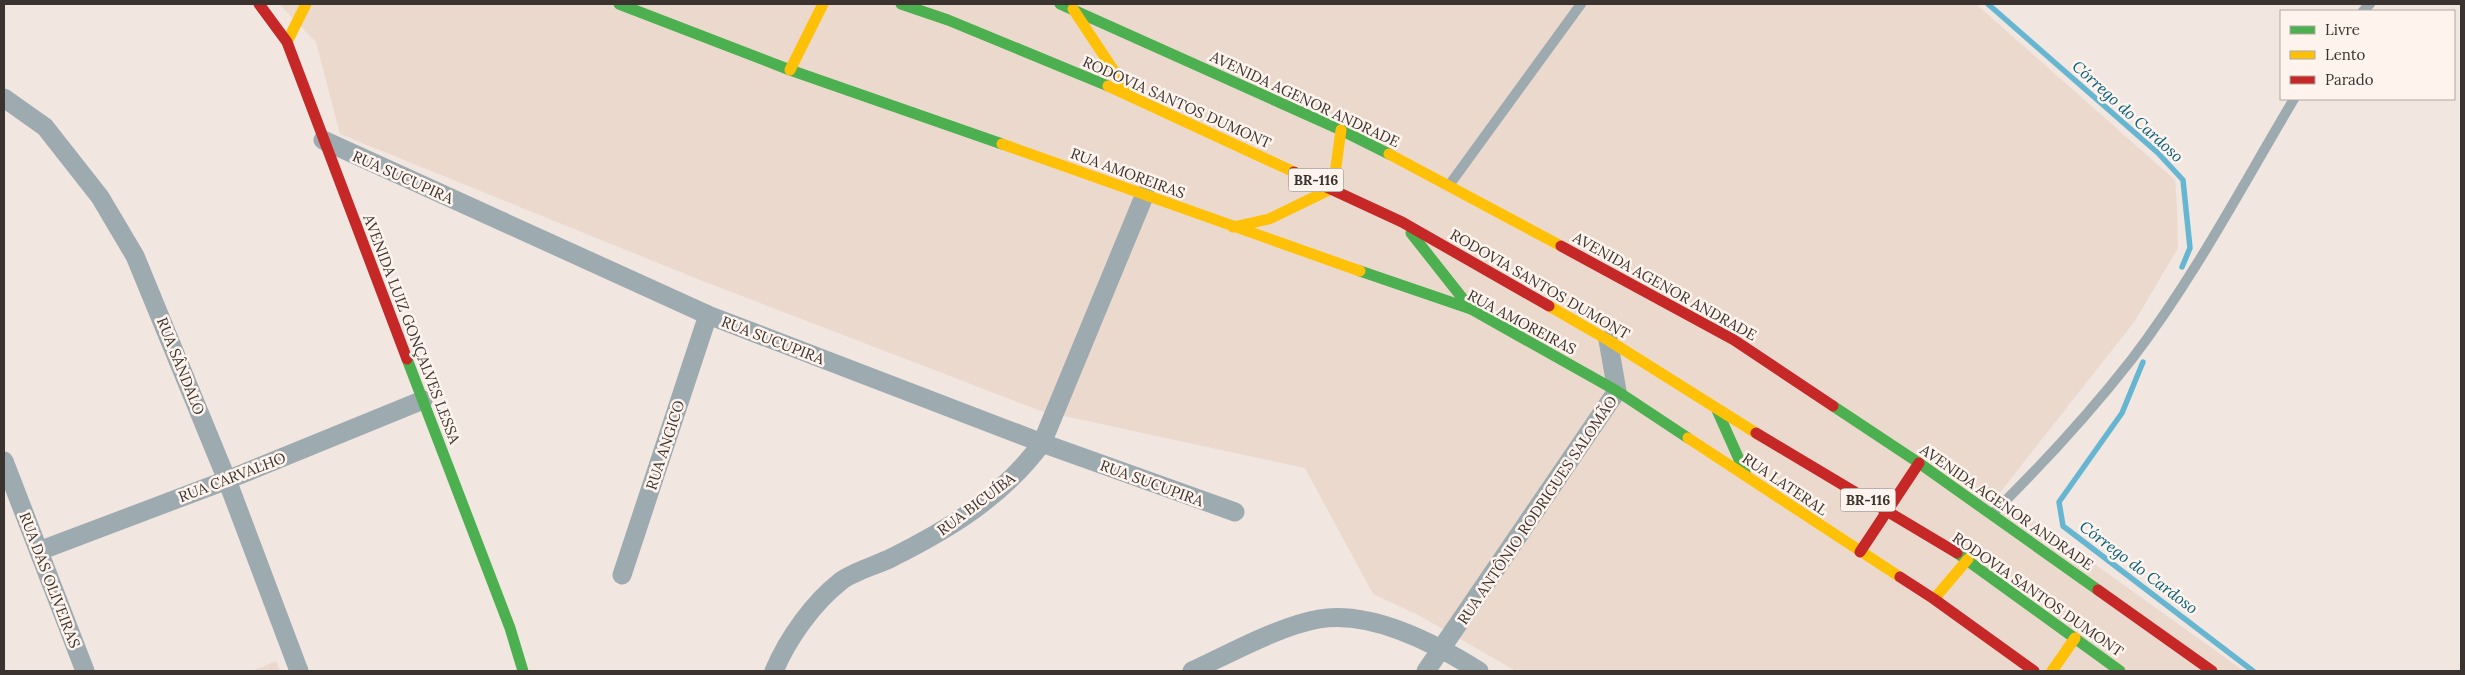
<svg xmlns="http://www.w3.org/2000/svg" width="2465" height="675" font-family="Lora,serif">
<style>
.built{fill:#ecd9ce}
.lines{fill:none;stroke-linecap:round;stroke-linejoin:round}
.stream{stroke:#67b6d1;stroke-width:5.5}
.lane{stroke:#9daab0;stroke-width:10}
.street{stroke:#9daab0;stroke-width:19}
.fast{stroke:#4caf50;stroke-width:11}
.slow{stroke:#ffc107;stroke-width:11}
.jam{stroke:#c62828;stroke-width:11}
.labels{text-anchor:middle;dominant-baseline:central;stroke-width:5;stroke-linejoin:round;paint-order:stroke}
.shield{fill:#fff4ed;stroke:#756d68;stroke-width:1}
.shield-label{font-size:14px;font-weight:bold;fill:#3a332f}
.street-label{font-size:15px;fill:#3a332f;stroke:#fff4ed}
.water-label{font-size:16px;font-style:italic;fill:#00607c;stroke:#fff4ed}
</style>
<rect width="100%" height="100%" fill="#f1e6e0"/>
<g class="built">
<polygon points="279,4 1976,4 2175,180 2177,207 2178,248 2135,321 1998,495 2244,671 1516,671 1420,616 1373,594 1305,468 1041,411 700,280 340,134 316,42"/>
<polygon points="276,661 280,671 252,671"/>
</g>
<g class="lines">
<g class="stream">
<polyline points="1988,4 2158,153 2183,180 2190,248 2182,267"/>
<polyline points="2143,362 2122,413 2059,502 2063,526 2253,671"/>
</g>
<g class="lane">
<polyline points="2363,11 2370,4"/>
<polyline points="1450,184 1581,4"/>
<path d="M1992,514C2041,466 2089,414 2132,359C2194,278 2242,186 2294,99"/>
</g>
<g class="street">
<polyline points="4,98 45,127 100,197 135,256 227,480 299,671"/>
<polyline points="323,140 708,315 1042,443 1235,512"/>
<polyline points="4,461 85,671"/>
<polyline points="39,551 227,480 423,400"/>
<polyline points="622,575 708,315"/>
<path d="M774,671C788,638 813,603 841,581C854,571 878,565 893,557C951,528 1003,496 1042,443L1145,194"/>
<path d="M1192,671C1229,654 1279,626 1319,619C1371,610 1436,644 1479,671"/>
<polyline points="1426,671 1617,391 1608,340"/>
</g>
<g class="fast">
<polyline points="619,4 790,70 1002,144"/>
<polyline points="901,4 948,20 1108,86"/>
<polyline points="1060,4 1341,130 1389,154"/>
<polyline points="1411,233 1471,309"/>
<polyline points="1360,271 1471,309 1617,391 1688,438"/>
<polyline points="407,359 510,628 523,671"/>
<polyline points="1833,406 1919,463 2098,590"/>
<polyline points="1717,410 1746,475"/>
<polyline points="1957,553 2120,671"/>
</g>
<g class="slow">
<polyline points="1073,9 1130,95"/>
<polyline points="287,42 306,4"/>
<polyline points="790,70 823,4"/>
<polyline points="1108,86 1294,172"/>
<polyline points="1002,144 1360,271"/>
<polyline points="1389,154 1561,246"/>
<polyline points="1233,227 1269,219 1333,188 1341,130"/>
<polyline points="1549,306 1608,340 1756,433"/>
<polyline points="1688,438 1900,577"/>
<polyline points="1934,599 1968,559"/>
<polyline points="2052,671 2075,638"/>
</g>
<g class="jam">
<polyline points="259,4 287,42 407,359"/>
<polyline points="1294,172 1402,222 1549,306"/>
<polyline points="1561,246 1734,340 1833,406"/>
<polyline points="1756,433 1957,553"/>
<polyline points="1860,552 1919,463"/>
<polyline points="1900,577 1934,599 2034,671"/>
<polyline points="2098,590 2212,671"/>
</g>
</g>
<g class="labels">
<g class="shield">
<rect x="1288.5" y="168.5" width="55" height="23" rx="4"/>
<rect x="1840.5" y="488.5" width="55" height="23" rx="4"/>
</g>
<g class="shield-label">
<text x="1316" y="180">BR-116</text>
<text x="1868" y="500">BR-116</text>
</g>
<g class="street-label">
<text transform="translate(1305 99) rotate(25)">AVENIDA AGENOR ANDRADE</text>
<text transform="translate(1177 102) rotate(24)">RODOVIA SANTOS DUMONT</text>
<text transform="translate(1128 173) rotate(20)">RUA AMOREIRAS</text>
<text transform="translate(403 177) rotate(24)">RUA SUCUPIRA</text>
<text transform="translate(1540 284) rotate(30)">RODOVIA SANTOS DUMONT</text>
<text transform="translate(1665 286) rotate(29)">AVENIDA AGENOR ANDRADE</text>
<text transform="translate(1522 322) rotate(28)">RUA AMOREIRAS</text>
<text transform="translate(412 329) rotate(69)">AVENIDA LUIZ GONÇALVES LESSA</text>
<text transform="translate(773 340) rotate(21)">RUA SUCUPIRA</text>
<text transform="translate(181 366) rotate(68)">RUA SÂNDALO</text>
<text transform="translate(665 445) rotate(-72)">RUA ANGICO</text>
<text transform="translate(232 477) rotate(-21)">RUA CARVALHO</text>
<text transform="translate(1152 483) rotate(20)">RUA SUCUPIRA</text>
<text transform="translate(1785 484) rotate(34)">RUA LATERAL</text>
<text transform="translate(976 504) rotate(-37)">RUA BICUÍBA</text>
<text transform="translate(2007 507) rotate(35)">AVENIDA AGENOR ANDRADE</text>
<text transform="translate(1537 510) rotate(-56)">RUA ANTÔNIO RODRIGUES SALOMÃO</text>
<text transform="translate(50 580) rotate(69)">RUA DAS OLIVEIRAS</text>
<text transform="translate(2038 594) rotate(35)">RODOVIA SANTOS DUMONT</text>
</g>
<g class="water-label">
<text transform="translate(2128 111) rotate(42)">Córrego do Cardoso</text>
<text transform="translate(2139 567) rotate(37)">Córrego do Cardoso</text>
</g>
</g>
<rect width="2465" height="675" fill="none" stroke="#3a332f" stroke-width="10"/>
<rect x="2280" y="10" width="175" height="90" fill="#fff4ed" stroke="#b0a7a1"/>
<rect x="2290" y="26" width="25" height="8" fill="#4caf50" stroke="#b0a7a1"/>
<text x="2325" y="35" font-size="15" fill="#3a332f">Livre</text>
<rect x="2290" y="51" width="25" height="8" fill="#ffc107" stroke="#b0a7a1"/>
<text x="2325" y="60" font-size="15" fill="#3a332f">Lento</text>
<rect x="2290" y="76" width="25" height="8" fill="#c62828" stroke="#b0a7a1"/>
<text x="2325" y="85" font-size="15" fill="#3a332f">Parado</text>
</svg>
